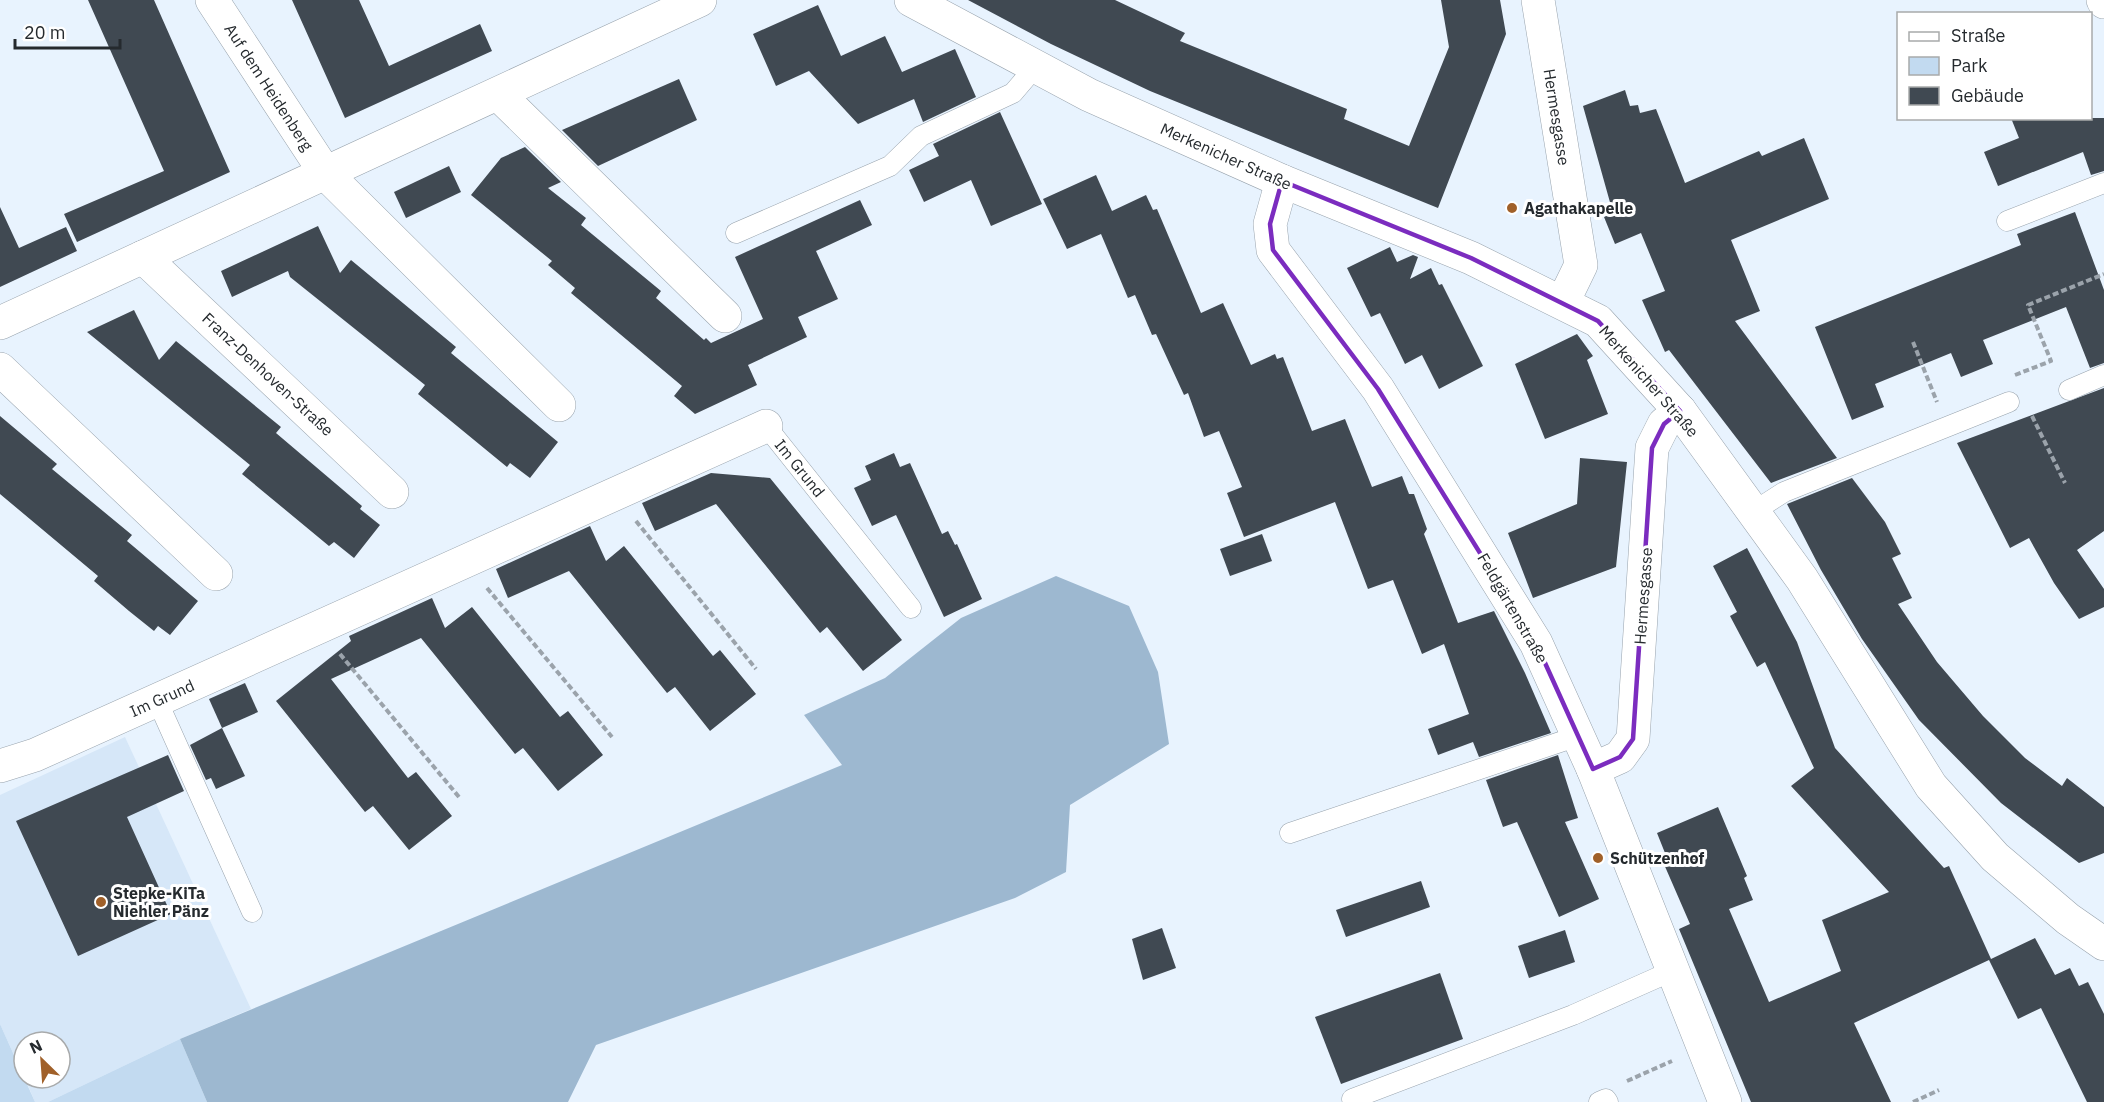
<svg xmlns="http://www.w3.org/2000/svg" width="2104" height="1102" font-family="'IBM Plex Sans',sans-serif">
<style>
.built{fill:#d6e7f8}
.green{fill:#c2daf0}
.forest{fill:#9db8d0}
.building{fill:#404952}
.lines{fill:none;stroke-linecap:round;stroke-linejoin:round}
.service-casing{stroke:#98a3ad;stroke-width:21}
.minor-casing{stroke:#98a3ad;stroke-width:34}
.tertiary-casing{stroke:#98a3ad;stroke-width:34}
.path{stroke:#9ba3ab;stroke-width:4;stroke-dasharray:6 3;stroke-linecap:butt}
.service{stroke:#fff;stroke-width:20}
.minor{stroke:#fff;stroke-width:33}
.tertiary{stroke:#fff;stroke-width:33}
.marked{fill:none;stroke:#7b2cbf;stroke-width:4.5;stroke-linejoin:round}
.poi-dot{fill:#a06029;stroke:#fff;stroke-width:2}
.labels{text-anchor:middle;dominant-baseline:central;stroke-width:6;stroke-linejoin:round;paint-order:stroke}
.street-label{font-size:16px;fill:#252a2e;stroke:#fff}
.poi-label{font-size:16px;font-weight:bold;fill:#252a2e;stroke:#fff;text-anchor:start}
</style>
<rect width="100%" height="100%" fill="#e8f3fe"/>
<polygon class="built" points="125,737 251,1009 180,1039 48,1102 35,1102 25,1078 60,1078 60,1042 24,1042 24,1077 0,1024 0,795"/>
<g class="green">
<polygon points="0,1024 35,1102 0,1102"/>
<polygon points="180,1039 207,1102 48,1102"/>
</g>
<polygon class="forest" points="1056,576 1129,606 1158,672 1169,744 1070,805 1066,872 1015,898 596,1045 568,1102 207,1102 180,1039 842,765 804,715 885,678 961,618"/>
<g class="building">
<polygon points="88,0 154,0 230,172 77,242 64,214 164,171"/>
<polygon points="292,0 359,0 389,66 480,24 492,51 345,118"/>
<polygon points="968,0 1115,0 1185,33 1180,41 1347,109 1344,119 1409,146 1449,47 1441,0 1500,0 1506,34 1438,208 1150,91 1051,44"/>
<polygon points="818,5 841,56 885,36 902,72 955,49 976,97 923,122 914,99 858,124 809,71 776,86 753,34"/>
<polygon points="679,79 697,120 598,166 562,130"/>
<polygon points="1625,90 1630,106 1638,105 1640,113 1656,109 1685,183 1759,151 1762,156 1804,138 1829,199 1731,240 1760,311 1735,321 1837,458 1771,483 1669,350 1665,352 1642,300 1665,291 1641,233 1615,244 1604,217 1613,213 1583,106"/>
<polygon points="1000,112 1042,204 991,226 971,180 924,202 909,170 939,156 933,144"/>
<polygon points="2011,118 2104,118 2104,171 2091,175 2083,152 1998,186 1984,152 2019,138"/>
<polygon points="525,147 561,182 548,188 586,218 581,225 661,291 656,298 704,340 706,338 711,343 763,319 735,257 860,200 872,225 816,251 838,299 798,317 807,337 748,365 757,385 695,414 674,396 682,386 571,293 575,288 548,265 552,261 471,195 501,158"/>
<polygon points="449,166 461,192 406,218 394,192"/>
<polygon points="1096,175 1112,211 1146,195 1153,210 1157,209 1201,313 1223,303 1251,365 1275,354 1277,359 1283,357 1312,431 1345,419 1372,487 1402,476 1409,494 1414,494 1427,529 1424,534 1458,623 1494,611 1525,673 1551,733 1479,757 1473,742 1438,755 1428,729 1469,714 1444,644 1422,654 1393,580 1368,589 1335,502 1244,537 1227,493 1242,487 1219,431 1204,437 1188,393 1184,395 1156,334 1152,335 1135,295 1128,298 1101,234 1067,249 1043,199"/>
<polygon points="0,207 19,248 66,227 77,251 0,287"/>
<polygon points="2075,212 2104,290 2104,363 2090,368 2066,307 1983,340 1993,364 1961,377 1951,353 1875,384 1884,407 1852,420 1815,327 2021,245 2017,234"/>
<polygon points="318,226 340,273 351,260 456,347 451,353 558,442 530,478 510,463 507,467 418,394 425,385 290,277 288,271 232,297 221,271"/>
<polygon points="1390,247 1397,262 1413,255 1418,257 1410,279 1431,268 1439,285 1442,284 1483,366 1439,389 1422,355 1405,364 1380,313 1371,317 1347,268"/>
<polygon points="134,310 159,360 176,341 281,427 276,433 362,506 360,509 380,525 354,558 334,542 329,546 242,474 250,465 87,332"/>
<polygon points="1577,334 1593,356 1587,360 1608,414 1545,439 1515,364"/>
<polygon points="2104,388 2104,531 2077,550 2104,589 2104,607 2079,619 2054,583 2029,538 2010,548 1957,443"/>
<polygon points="0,416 57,464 52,469 132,535 127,541 198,601 170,635 158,626 154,631 129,611 94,581 98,576 0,494"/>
<polygon points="894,453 900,467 910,463 942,534 948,531 955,545 957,544 982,599 944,617 896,515 872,526 854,488 871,480 865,466"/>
<polygon points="1580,458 1627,462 1616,567 1533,598 1508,533 1577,504"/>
<polygon points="711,473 770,478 902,640 863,671 827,627 820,633 716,504 655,531 642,503"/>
<polygon points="1852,478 1885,522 1901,554 1892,558 1912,598 1898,604 1937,662 1983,716 2025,758 2062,786 2067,778 2104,807 2104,853 2079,863 2001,803 1919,720 1862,639 1821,570 1787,504"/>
<polygon points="590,526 606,561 624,546 713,656 720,650 756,694 710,731 675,687 667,693 569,571 508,598 496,569"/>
<polygon points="1262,534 1272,561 1230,576 1220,549"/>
<polygon points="1747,548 1797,642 1835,748 1944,868 1949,866 1991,959 2035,938 2055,975 2070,968 2079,986 2088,982 2104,1014 2104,1102 2087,1102 2041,1008 2018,1019 1989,960 1854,1023 1891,1102 1751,1102 1679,929 1690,924 1660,855 1665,853 1657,833 1718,807 1747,876 1744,878 1753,900 1729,909 1769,1002 1841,971 1822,920 1889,892 1791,786 1814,768 1765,662 1757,667 1730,616 1737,612 1713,566"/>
<polygon points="432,598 445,628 472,607 560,717 568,711 603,755 558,791 523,748 515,754 421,638 331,679 408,778 416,772 452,816 409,850 373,806 365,812 276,701 351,641 349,636"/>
<polygon points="245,683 258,712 222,728 209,699"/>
<polygon points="222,728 245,776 216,789 211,778 206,780 190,745"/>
<polygon points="168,755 184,791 127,817 171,914 78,956 16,821"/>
<polygon points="1558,755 1578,818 1565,822 1599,899 1559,917 1517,822 1503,827 1486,780"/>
<polygon points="1421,881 1430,907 1346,937 1336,910"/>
<polygon points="1162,928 1176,968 1143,980 1132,939"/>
<polygon points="1565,930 1575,962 1529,978 1518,946"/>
<polygon points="1440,973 1463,1039 1341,1084 1315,1017"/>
</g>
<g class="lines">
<g class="service-casing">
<g id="service">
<polyline points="2007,221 2104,183"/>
<polyline points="736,233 890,166 921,136 1013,93 1036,66"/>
<polyline points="2069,390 2104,375"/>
<polyline points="766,426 911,608"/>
<polyline points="1753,512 1784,492 2009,402"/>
<polyline points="157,700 252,912"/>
<polyline points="1290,833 1578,736"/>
<polyline points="1352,1099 1573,1015 1672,971"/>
<polyline points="1599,1102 1606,1099 1608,1102"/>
</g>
</g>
<g class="minor-casing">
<g id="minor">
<polyline points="212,0 326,174 559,405"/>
<polyline points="911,0 1089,95 1282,181 1471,258 1598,321 1680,411 1802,579 1931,786 1995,857 2068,919 2104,944"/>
<polyline points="1538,0 1581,265 1563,302"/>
<polyline points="499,95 725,316"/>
<polyline points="1282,181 1270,224 1273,250 1378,389 1536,643 1593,769 1725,1102"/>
<polyline points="143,257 392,492"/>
<polyline points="0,323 700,0"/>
<polyline points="0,369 216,574"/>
<polyline points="0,766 35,755 766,426"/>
<polyline points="1593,769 1620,757 1633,739 1652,448 1664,424 1680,411"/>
</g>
</g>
<g class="tertiary-casing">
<polyline id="tertiary" points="2103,0 2104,2"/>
</g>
<g class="path">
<polyline points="1913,342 1937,402"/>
<polyline points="2015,375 2051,361 2028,305 2104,274"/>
<polyline points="2032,416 2065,483"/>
<polyline points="636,521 756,669"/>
<polyline points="487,588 612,737"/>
<polyline points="340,654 459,797"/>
<polyline points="1627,1081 1672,1061"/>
<polyline points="1913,1102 1939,1090"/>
</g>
<use href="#service" class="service"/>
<use href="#minor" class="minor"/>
<use href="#tertiary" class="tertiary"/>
</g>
<path class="marked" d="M1282,181L1471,258L1598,321L1680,411L1664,424L1652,448L1633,739L1620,757L1593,769L1536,643L1378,389L1273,250L1270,224Z"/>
<g class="poi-dot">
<circle cx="1512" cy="208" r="6"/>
<circle cx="1598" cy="858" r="6"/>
<circle cx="101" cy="902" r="6"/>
</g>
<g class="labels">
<g class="street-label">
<text transform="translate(269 87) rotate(57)">Auf dem Heidenberg</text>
<text transform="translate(1557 117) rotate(81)">Hermesgasse</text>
<text transform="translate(1226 156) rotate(24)">Merkenicher Straße</text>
<text transform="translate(268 374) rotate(43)">Franz-Denhoven-Straße</text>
<text transform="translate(1649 381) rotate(49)">Merkenicher Straße</text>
<text transform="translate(800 468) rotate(51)">Im Grund</text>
<text transform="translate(1643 596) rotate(-86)">Hermesgasse</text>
<text transform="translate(1513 608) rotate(60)">Feldgärtenstraße</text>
<text transform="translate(162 698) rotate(-24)">Im Grund</text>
</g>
<g class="poi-label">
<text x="1524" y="208">Agathakapelle</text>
<text x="1610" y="858">Schützenhof</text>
<text x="113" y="893">Stepke-KiTa<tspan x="113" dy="18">Niehler Pänz</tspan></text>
</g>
</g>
<rect x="1897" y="12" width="195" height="108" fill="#ffffff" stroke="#a8aaab" stroke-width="1.5"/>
<rect x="1909" y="32" width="30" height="9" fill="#ffffff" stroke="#a8aaab" stroke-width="1.5"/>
<text x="1951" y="42" font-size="18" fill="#252a2e">Straße</text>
<rect x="1909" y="57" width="30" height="18" fill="#c2daf0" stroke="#a8aaab" stroke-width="1.5"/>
<text x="1951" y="72" font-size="18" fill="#252a2e">Park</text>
<rect x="1909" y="87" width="30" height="18" fill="#404952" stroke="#a8aaab" stroke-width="1.5"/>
<text x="1951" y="102" font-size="18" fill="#252a2e">Gebäude</text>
<g transform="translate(42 1060) rotate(335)"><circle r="28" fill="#ffffff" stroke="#a8aaab" stroke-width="1.5"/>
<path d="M0-4.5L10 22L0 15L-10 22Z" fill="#a06029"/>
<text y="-9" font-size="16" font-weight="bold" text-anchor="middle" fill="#252a2e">N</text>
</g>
<path d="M15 39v9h105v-9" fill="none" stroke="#252a2e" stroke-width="3"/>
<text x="24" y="39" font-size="18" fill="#252a2e" stroke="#ffffff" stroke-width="4.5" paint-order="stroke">20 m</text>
</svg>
